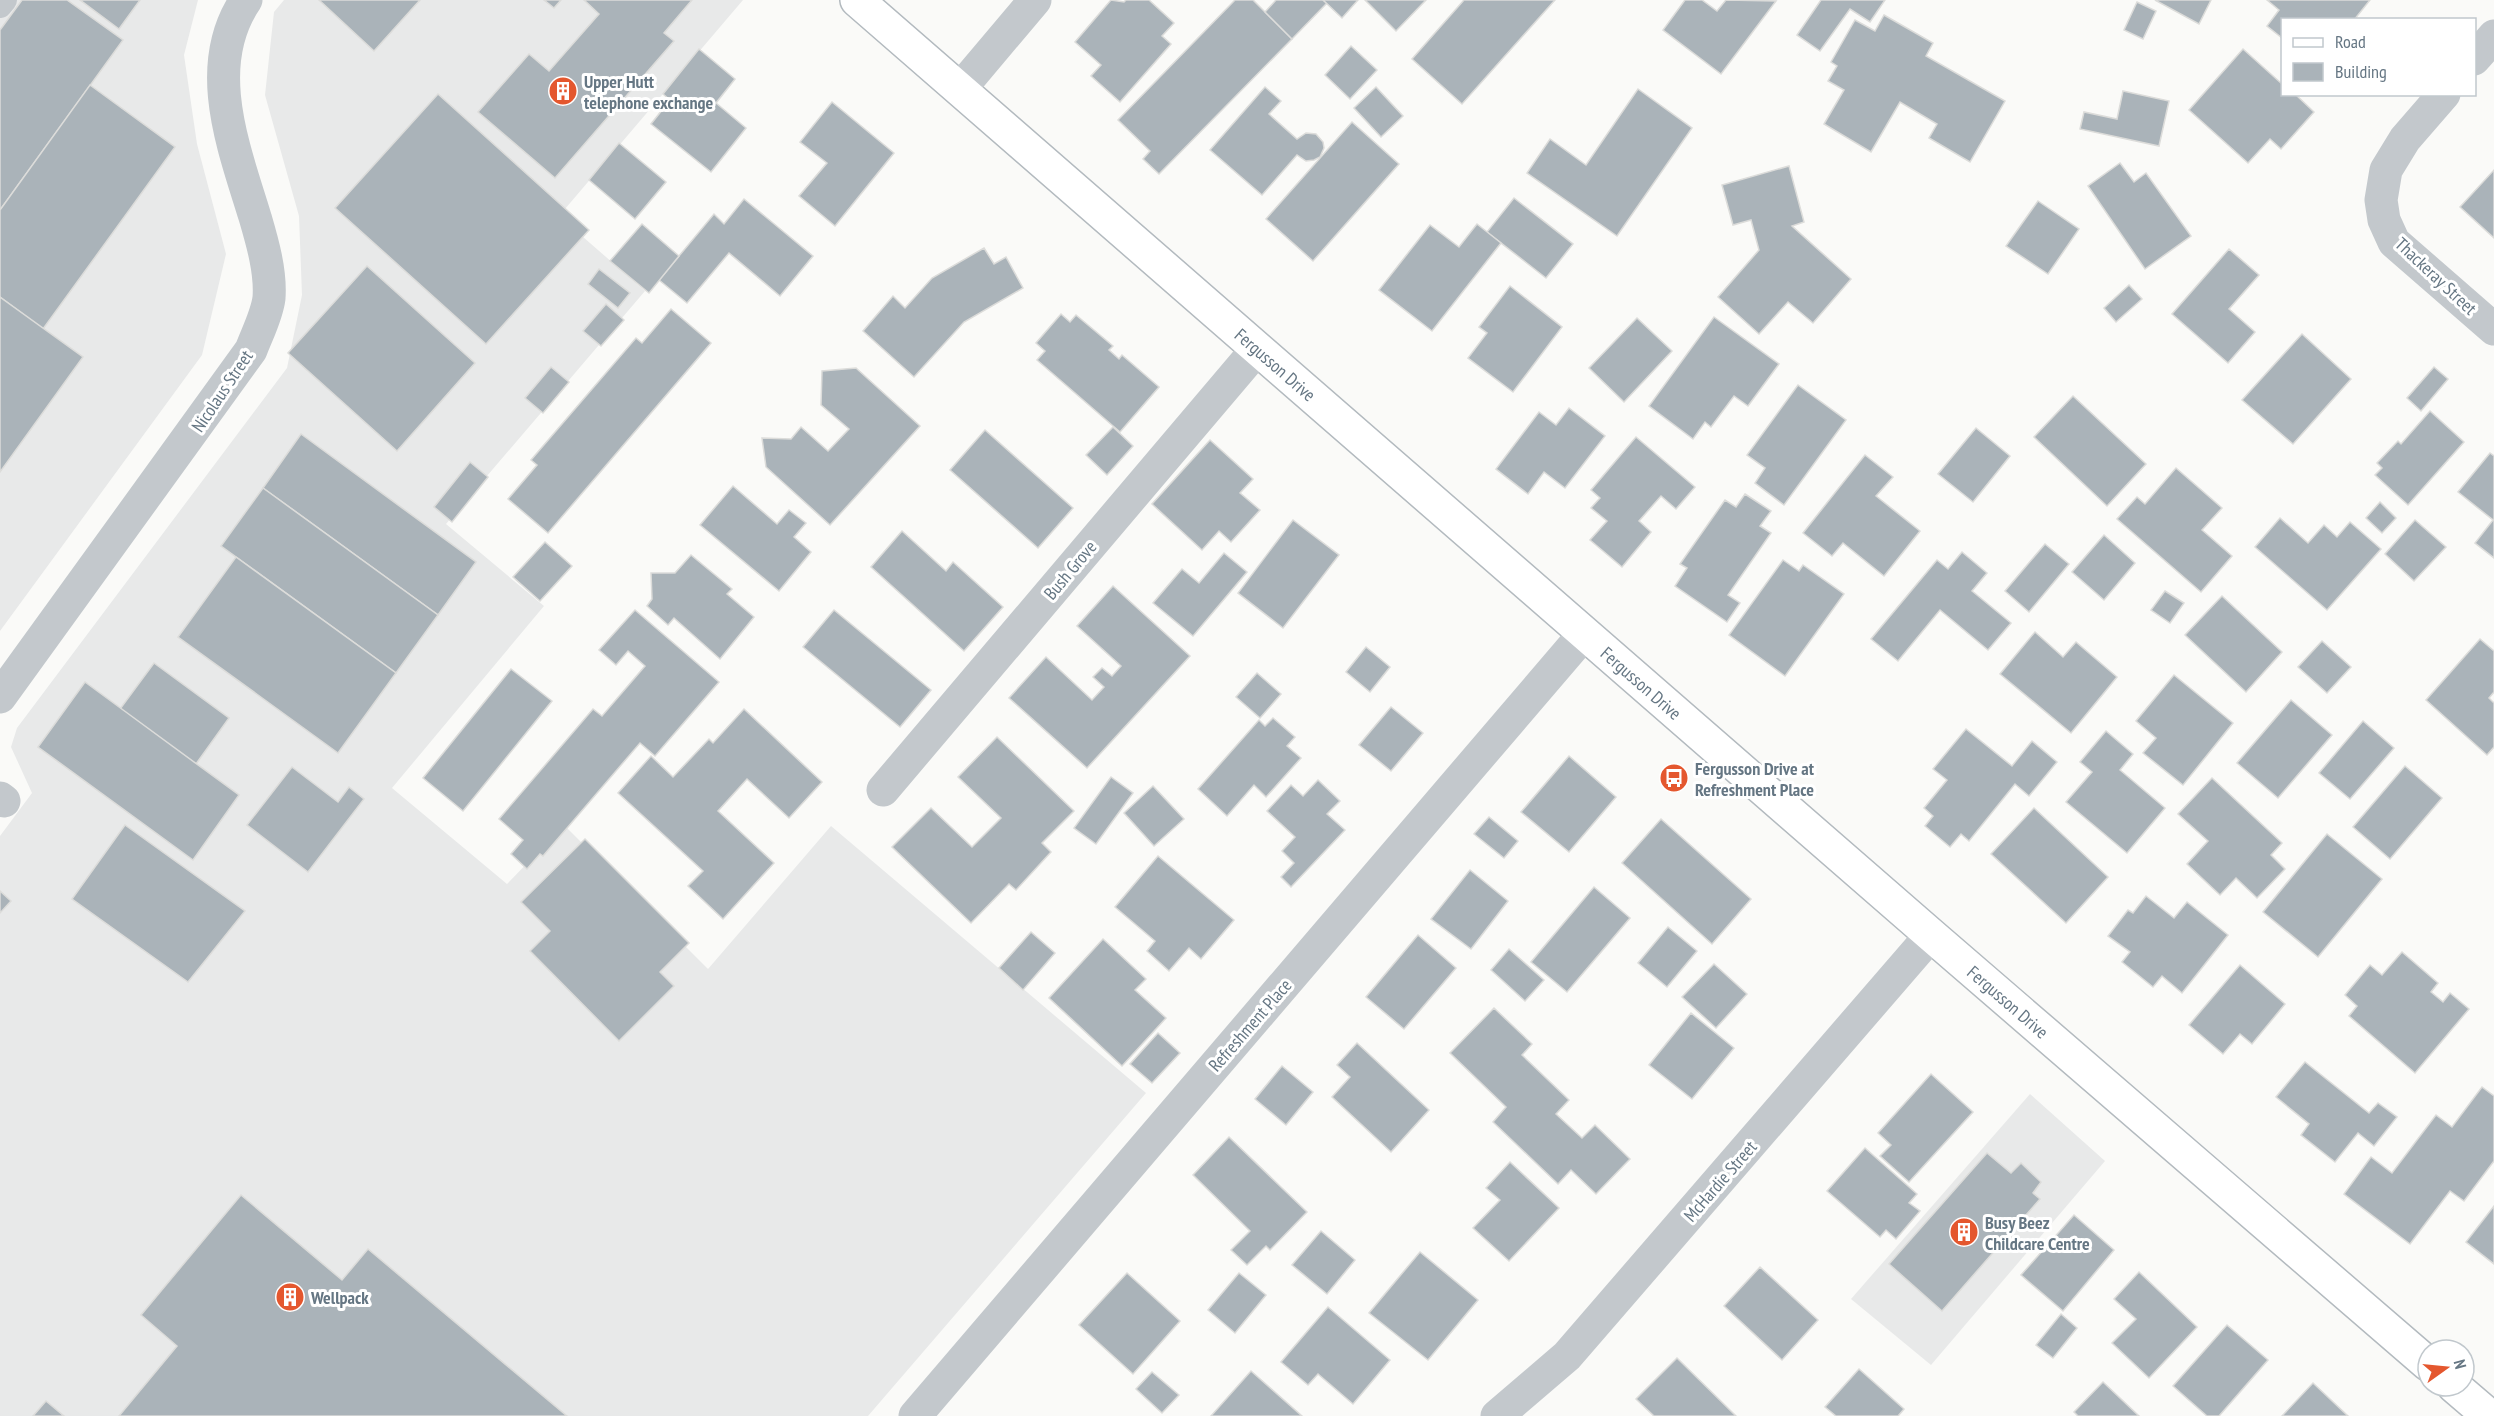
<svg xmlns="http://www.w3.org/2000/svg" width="2494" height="1416" font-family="'PT Sans Narrow',sans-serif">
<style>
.built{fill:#e8e9e9}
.building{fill:#aab3b9;stroke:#dcdcda;stroke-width:1.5}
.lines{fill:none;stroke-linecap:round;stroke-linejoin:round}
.secondary-casing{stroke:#b3babf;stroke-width:36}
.service{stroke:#c3c8cc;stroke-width:24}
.minor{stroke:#c3c8cc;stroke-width:33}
.secondary{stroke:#fff;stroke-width:33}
.labels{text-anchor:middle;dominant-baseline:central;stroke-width:6;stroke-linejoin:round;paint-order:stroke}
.poi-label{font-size:18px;font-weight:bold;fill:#657683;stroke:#fff;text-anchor:start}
.street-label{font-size:18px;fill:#657683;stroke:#fff}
</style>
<rect width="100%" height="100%" fill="#fafaf8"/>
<g class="built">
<polygon points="0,0 198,0 184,55 197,144 226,254 202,355 0,631"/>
<polygon points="284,0 743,0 559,216 645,291 446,524 544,606 392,788 507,884 564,825 708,969 831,826 1146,1093 868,1416 0,1416 0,836 32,793 11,747 17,728 287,368 302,295 299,216 265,95 274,12"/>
<polygon points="2030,1094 2105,1161 1931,1365 1851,1299"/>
</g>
<g class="building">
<polygon points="22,0 67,0 123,40 0,210 0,30"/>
<polygon points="80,0 140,0 119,29"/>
<polygon points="319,0 420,0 374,51"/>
<polygon points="544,0 561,0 554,8"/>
<polygon points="584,0 692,0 664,33 674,41 555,178 478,112 529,54 549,71 599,14"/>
<polygon points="1111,0 1124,2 1126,0 1149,0 1174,23 1162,36 1171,44 1120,102 1091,76 1101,65 1075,42"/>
<polygon points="1235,0 1253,0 1292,39 1159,174 1143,159 1150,151 1118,120"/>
<polygon points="1276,0 1323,0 1327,3 1292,39 1265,12"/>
<polygon points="1323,0 1358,0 1342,18"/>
<polygon points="1365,0 1426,0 1396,31"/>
<polygon points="1464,0 1555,0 1462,104 1412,59"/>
<polygon points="1685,0 1702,0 1717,11 1726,0 1776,1 1721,74 1663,30"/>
<polygon points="1821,0 1885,0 1870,22 1850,9 1820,51 1797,35"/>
<polygon points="2155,0 2211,0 2199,24"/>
<polygon points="2267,0 2370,0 2354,20 2282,20 2282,38 2267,26 2279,10"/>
<polygon points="2137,2 2156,11 2143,39 2124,30"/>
<polygon points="1884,15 1933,43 1926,56 2005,101 1970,162 1929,138 1937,124 1900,102 1871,152 1824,124 1844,90 1828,81 1837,66 1831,62 1855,20 1875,31"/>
<polygon points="1351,46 1377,70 1350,99 1325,75"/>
<polygon points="699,49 735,79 716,103 746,128 711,172 651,124 670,100 663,94"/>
<polygon points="2243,49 2282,84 2282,94 2295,94 2314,112 2281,149 2270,139 2248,163 2189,110"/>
<polygon points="90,85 175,147 43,329 0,297 0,210"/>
<polygon points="1265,87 1281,101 1269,114 1297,139 1306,133 1316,134 1323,142 1324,148 1320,157 1314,160 1306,161 1297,155 1262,195 1210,150"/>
<polygon points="1376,87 1403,116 1381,137 1354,108"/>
<polygon points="1638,89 1692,128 1617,236 1527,173 1550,139 1586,165"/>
<polygon points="2123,91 2169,101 2159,146 2080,129 2084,112 2117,119"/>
<polygon points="438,94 589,230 486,344 335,208"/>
<polygon points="832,102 894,153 835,226 799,196 827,163 800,142"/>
<polygon points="1352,122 1399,164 1313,261 1266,219"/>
<polygon points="619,143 666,182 635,219 589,180"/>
<polygon points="2120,163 2134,182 2146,173 2191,236 2145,269 2088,186"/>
<polygon points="1789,166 1804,222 1792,226 1851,279 1813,323 1788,302 1759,334 1718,297 1759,250 1751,220 1733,225 1722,185"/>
<polygon points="2494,170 2494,238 2460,207"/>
<polygon points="1514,198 1573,244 1546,278 1487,232"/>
<polygon points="744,199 813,256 780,296 729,253 687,303 659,280 714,214 724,224"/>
<polygon points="2038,201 2079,229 2048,274 2006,246"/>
<polygon points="642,224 679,256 649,293 610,261"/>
<polygon points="1477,224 1501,243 1432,331 1379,290 1430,225 1459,247"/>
<polygon points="984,248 994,264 1006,257 1023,288 964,322 914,377 863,331 893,296 905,308 932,278"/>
<polygon points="2229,249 2259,275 2229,309 2255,332 2228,363 2172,314"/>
<polygon points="367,266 475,363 397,451 288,353"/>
<polygon points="599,269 630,293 618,308 588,284"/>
<polygon points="2129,285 2142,299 2116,322 2104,308"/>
<polygon points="1510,286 1562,327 1513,392 1468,358 1487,333 1479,327"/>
<polygon points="0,297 83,357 0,472"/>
<polygon points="606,304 624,320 601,346 583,331"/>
<polygon points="671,309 711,343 548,533 508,499 537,465 531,460 636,338 642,343"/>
<polygon points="1061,314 1070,322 1076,315 1113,346 1109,350 1119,359 1122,355 1159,387 1120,432 1037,360 1045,351 1036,343"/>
<polygon points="1714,317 1779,364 1748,406 1734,396 1711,427 1705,422 1693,439 1649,406"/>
<polygon points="1637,318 1672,351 1624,402 1589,368"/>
<polygon points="2302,334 2351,379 2293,444 2242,400"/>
<polygon points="551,367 569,382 543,413 525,398"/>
<polygon points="2434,367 2448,379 2421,411 2407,398"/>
<polygon points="856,368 920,426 830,525 766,467 762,438 791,439 801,427 828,451 849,429 821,405 822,371"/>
<polygon points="1798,385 1846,420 1784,505 1755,483 1765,468 1747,455"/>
<polygon points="2073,396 2146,464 2107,506 2034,437"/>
<polygon points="1569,408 1605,436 1565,488 1544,472 1528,494 1496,469 1539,412 1556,425"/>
<polygon points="2430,411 2464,442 2408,505 2375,475 2382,468 2377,463 2398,441 2401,444"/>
<polygon points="1113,427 1133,446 1107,475 1086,455"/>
<polygon points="1976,428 2010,456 1973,502 1938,474"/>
<polygon points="985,430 1073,508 1038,548 950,470"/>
<polygon points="301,434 476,562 438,615 263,488"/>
<polygon points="1636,437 1695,487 1676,509 1661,496 1639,521 1651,532 1622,567 1590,540 1607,521 1591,508 1600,498 1591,490"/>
<polygon points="1210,440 1253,479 1240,493 1260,510 1231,542 1219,531 1202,550 1152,504"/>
<polygon points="2490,453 2494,456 2494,558 2475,543 2493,520 2458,492"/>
<polygon points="1865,455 1893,477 1876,496 1920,531 1884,576 1843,543 1832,556 1803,533"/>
<polygon points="470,462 488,477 452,522 434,507"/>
<polygon points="2176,468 2222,508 2202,530 2232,556 2201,592 2117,519 2137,497 2145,504"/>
<polygon points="733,486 777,524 789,510 806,523 794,537 811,552 779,591 700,525"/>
<polygon points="263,488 438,615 396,673 221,546"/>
<polygon points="1745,494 1771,511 1760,526 1771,533 1728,595 1740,603 1727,622 1675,586 1687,568 1680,564 1725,500 1736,507"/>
<polygon points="2380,502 2396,518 2382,533 2366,518"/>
<polygon points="2280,518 2308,543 2324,525 2337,537 2350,522 2381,549 2327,610 2255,547"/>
<polygon points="1293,520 1339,555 1283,628 1238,593"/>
<polygon points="2415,520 2446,547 2414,581 2385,554"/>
<polygon points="902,531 946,571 953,562 1003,607 964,651 871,567"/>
<polygon points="2104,535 2135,563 2104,600 2072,572"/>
<polygon points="545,542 572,566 540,601 513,577"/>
<polygon points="2045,544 2069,564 2029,612 2005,591"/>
<polygon points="1962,552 1987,573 1972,591 2011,623 1988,650 1940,610 1898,661 1871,639 1937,560 1948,569"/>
<polygon points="1224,553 1247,572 1193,636 1153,603 1182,569 1199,583"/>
<polygon points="691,555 732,589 727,594 754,617 720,659 674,618 668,625 647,606 652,599 651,573 675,573"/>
<polygon points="236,557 396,673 338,753 178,637"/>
<polygon points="1783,560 1799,571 1803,565 1844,594 1785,676 1729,635"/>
<polygon points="1113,586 1190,656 1087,768 1009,698 1046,657 1092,700 1104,687 1093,677 1102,668 1112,676 1121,666 1077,626"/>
<polygon points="2165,591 2184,603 2170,623 2151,610"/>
<polygon points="2222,596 2282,652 2246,692 2185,635"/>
<polygon points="635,610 719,682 655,756 640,743 543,856 540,854 527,869 511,854 523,840 499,819 593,709 602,716 645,666 628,651 616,665 599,650"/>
<polygon points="834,610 931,690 900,727 803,647"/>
<polygon points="2035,632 2063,657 2076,642 2117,677 2071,733 2000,674"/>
<polygon points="2480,639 2494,651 2494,692 2489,698 2494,703 2494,747 2487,755 2426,700"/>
<polygon points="2322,641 2351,667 2327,693 2298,667"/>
<polygon points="1366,647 1390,667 1370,692 1346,672"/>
<polygon points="154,663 229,718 196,764 120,709"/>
<polygon points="511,669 552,701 463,811 423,778"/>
<polygon points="1257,673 1281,694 1260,718 1236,697"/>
<polygon points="2174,675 2233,723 2183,785 2143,753 2156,738 2136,721"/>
<polygon points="85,682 239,795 193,860 38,747"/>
<polygon points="2291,700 2332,735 2278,798 2237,763"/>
<polygon points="1391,707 1423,733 1391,771 1359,745"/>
<polygon points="744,709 822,782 789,818 747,779 718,811 774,863 723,919 688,886 703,871 618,793 651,756 673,777 709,739 713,743"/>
<polygon points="1273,718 1295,737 1287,746 1301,758 1266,797 1254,785 1227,816 1198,789 1259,720 1265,726"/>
<polygon points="2363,721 2394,748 2350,799 2319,773"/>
<polygon points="1966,729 2012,766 2032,741 2057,762 2029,796 2015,784 1969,841 1961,834 1950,847 1925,826 1933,816 1924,808 1947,780 1933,769"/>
<polygon points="2106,731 2133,754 2120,770 2165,808 2127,853 2066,802 2092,772 2080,762"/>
<polygon points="997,737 1074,811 1042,843 1051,852 1016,890 1009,884 971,923 892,847 931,808 972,847 1001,818 958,777"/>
<polygon points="1569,756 1616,797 1569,852 1521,812"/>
<polygon points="2405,766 2442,798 2390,859 2353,827"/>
<polygon points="292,767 338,802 349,787 364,799 308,872 247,825"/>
<polygon points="1111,777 1133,793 1096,844 1074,828"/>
<polygon points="2212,778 2282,843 2271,855 2285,869 2257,898 2236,878 2220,895 2187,864 2208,841 2178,814"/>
<polygon points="1318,780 1340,801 1327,814 1345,830 1291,887 1281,877 1294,863 1282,851 1295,837 1267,811 1291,785 1303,796"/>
<polygon points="1153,786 1184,819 1154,846 1124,813"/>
<polygon points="2034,808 2108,877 2066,923 1991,854"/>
<polygon points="1489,817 1518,841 1504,858 1474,834"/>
<polygon points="1661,819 1751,899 1712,944 1622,863"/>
<polygon points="125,825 245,911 188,982 72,899"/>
<polygon points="2327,834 2382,879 2318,957 2263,912"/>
<polygon points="585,839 689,943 660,972 674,986 619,1041 530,951 550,931 521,902"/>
<polygon points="1158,856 1234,920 1201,959 1189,948 1169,971 1147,951 1155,941 1115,907"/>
<polygon points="1470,870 1508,901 1471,949 1431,919"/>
<polygon points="1594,887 1630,918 1567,992 1531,962"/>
<polygon points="0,891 11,901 0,913"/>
<polygon points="2146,896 2174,918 2187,902 2228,935 2182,993 2162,976 2153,987 2122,962 2130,952 2108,936 2128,910 2133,913"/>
<polygon points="1668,927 1697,951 1667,987 1638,963"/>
<polygon points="1031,932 1055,953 1023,990 999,968"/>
<polygon points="1418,935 1456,968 1404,1029 1366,997"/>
<polygon points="1103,939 1146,979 1135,990 1166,1018 1122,1066 1049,998"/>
<polygon points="1509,949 1544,980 1525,1001 1491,970"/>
<polygon points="2402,952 2438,983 2431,992 2443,1002 2450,993 2469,1009 2415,1073 2349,1016 2357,1006 2345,995 2370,965 2382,975"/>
<polygon points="1714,964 1747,994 1716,1028 1682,997"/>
<polygon points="2240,965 2285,1004 2252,1044 2240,1034 2223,1054 2189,1025"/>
<polygon points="1494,1008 1532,1044 1522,1055 1569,1100 1556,1114 1582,1138 1595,1125 1630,1159 1596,1194 1571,1170 1558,1184 1493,1122 1506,1107 1450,1053"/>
<polygon points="1691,1013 1734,1048 1692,1099 1649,1065"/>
<polygon points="1158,1033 1180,1053 1152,1083 1130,1064"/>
<polygon points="1357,1043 1429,1110 1391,1152 1332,1097 1350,1077 1337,1065"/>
<polygon points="2305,1062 2369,1113 2378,1103 2397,1117 2374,1146 2358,1133 2335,1162 2301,1135 2309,1124 2276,1097"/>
<polygon points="1282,1066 1313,1092 1286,1125 1255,1099"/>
<polygon points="1931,1074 1973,1112 1909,1182 1880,1156 1891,1145 1878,1133"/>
<polygon points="2482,1087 2494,1096 2494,1161 2464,1201 2450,1191 2410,1244 2344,1194 2371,1157 2392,1173 2436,1115 2452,1127"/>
<polygon points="1229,1137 1307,1212 1270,1250 1266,1246 1247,1265 1231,1250 1250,1231 1193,1175"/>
<polygon points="1865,1148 1917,1194 1909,1203 1920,1211 1896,1239 1886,1230 1880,1237 1827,1191"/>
<polygon points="1987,1153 2011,1173 2021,1163 2041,1182 2033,1193 2040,1199 1942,1311 1889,1264"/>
<polygon points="1510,1162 1559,1208 1509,1261 1473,1228 1500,1200 1486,1188"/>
<polygon points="241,1195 342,1280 368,1249 567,1416 119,1416 177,1346 141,1315"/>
<polygon points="2494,1206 2494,1264 2466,1242"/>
<polygon points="2074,1215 2114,1250 2063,1311 2021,1275"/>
<polygon points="1321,1231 1355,1260 1327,1294 1292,1265"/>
<polygon points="1420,1252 1478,1300 1428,1360 1369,1313"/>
<polygon points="1760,1267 1818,1320 1782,1360 1724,1306"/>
<polygon points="2139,1272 2197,1327 2149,1378 2112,1343 2136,1319 2114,1299"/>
<polygon points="1127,1273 1180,1321 1133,1374 1079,1325"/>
<polygon points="1239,1273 1266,1295 1235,1333 1208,1310"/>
<polygon points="1328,1307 1390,1360 1353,1404 1318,1374 1308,1385 1281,1362"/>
<polygon points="2061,1314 2077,1328 2053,1358 2036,1345"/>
<polygon points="2227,1325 2268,1360 2219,1416 2207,1416 2173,1386"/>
<polygon points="1677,1358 1736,1416 1654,1416 1636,1399"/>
<polygon points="1859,1369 1904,1409 1898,1416 1836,1416 1825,1407"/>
<polygon points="1251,1371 1302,1416 1211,1416"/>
<polygon points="1152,1372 1179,1395 1162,1413 1136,1389"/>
<polygon points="2103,1382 2139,1416 2078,1416 2074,1412"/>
<polygon points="2313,1383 2348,1416 2282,1416"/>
<polygon points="46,1401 64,1416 33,1416"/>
</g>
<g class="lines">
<g class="secondary-casing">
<g id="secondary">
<path id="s1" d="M857,0L1931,935L2428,1364"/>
<polyline points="2454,1386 2489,1416"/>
</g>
</g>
<polyline class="service" points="0,6 5,0"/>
<g class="minor">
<polyline points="2474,59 2494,36"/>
<polyline points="960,89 1035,0"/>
<polyline points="2444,94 2405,139 2386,170 2381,200 2384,220 2394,242 2494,329"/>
<path d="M0,697L251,350C257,334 267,315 269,298C271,271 262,241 255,217C234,148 201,66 246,0"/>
<polyline points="883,790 1257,349"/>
<polyline points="0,798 4,801"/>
<polyline points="915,1416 1584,634"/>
<polyline points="1497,1416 1567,1356 1931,935"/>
</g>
<use href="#secondary" class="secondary"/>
</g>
<defs>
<g id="building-disc" transform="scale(1.5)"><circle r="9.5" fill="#e4572e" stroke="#fff"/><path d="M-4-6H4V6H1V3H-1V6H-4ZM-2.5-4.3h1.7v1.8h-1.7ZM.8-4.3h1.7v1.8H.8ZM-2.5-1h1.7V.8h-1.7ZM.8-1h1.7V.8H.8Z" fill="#fff"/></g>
<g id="bus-disc" transform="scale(1.5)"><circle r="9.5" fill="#e4572e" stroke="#fff"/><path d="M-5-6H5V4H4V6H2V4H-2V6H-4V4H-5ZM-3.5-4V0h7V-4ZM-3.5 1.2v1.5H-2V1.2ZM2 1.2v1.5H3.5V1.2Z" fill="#fff"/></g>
</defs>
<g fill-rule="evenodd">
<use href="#building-disc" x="563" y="91"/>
<use href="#bus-disc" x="1674" y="778"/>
<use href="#building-disc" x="1964" y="1232"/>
<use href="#building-disc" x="290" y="1297"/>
</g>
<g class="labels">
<g class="poi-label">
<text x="584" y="81">Upper Hutt<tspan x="584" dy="21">telephone exchange</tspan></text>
<text x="1695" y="768">Fergusson Drive at<tspan x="1695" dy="21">Refreshment Place</tspan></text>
<text x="1985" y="1222">Busy Beez<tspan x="1985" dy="21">Childcare Centre</tspan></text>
<text x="311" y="1297">Wellpack</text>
</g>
<g class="street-label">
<text transform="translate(2436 276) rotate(43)">Thackeray Street</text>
<text stroke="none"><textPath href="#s1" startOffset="555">Fergusson Drive</textPath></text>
<text transform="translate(222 391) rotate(-56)">Nicolaus Street</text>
<text transform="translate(1070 570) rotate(-50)">Bush Grove</text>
<text stroke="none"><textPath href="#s1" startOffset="1040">Fergusson Drive</textPath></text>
<text stroke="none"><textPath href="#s1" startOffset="1526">Fergusson Drive</textPath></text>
<text transform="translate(1250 1025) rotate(-49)">Refreshment Place</text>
<text transform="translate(1720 1181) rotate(-49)">McHardie Street</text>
</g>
</g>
<rect x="2281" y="18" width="195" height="78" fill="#ffffff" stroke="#c1c8cd" stroke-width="1.5"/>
<rect x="2293" y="38" width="30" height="9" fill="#ffffff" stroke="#c1c8cd" stroke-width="1.5"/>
<text x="2335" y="48" font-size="18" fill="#657683">Road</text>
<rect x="2293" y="63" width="30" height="18" fill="#aab3b9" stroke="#c1c8cd" stroke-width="1.5"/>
<text x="2335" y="78" font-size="18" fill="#657683">Building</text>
<g transform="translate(2446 1368) rotate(75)"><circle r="28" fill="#ffffff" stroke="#c1c8cd" stroke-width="1.5"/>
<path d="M0-4.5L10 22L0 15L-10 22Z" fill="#e4572e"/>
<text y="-9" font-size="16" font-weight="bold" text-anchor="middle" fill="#657683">N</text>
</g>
</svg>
